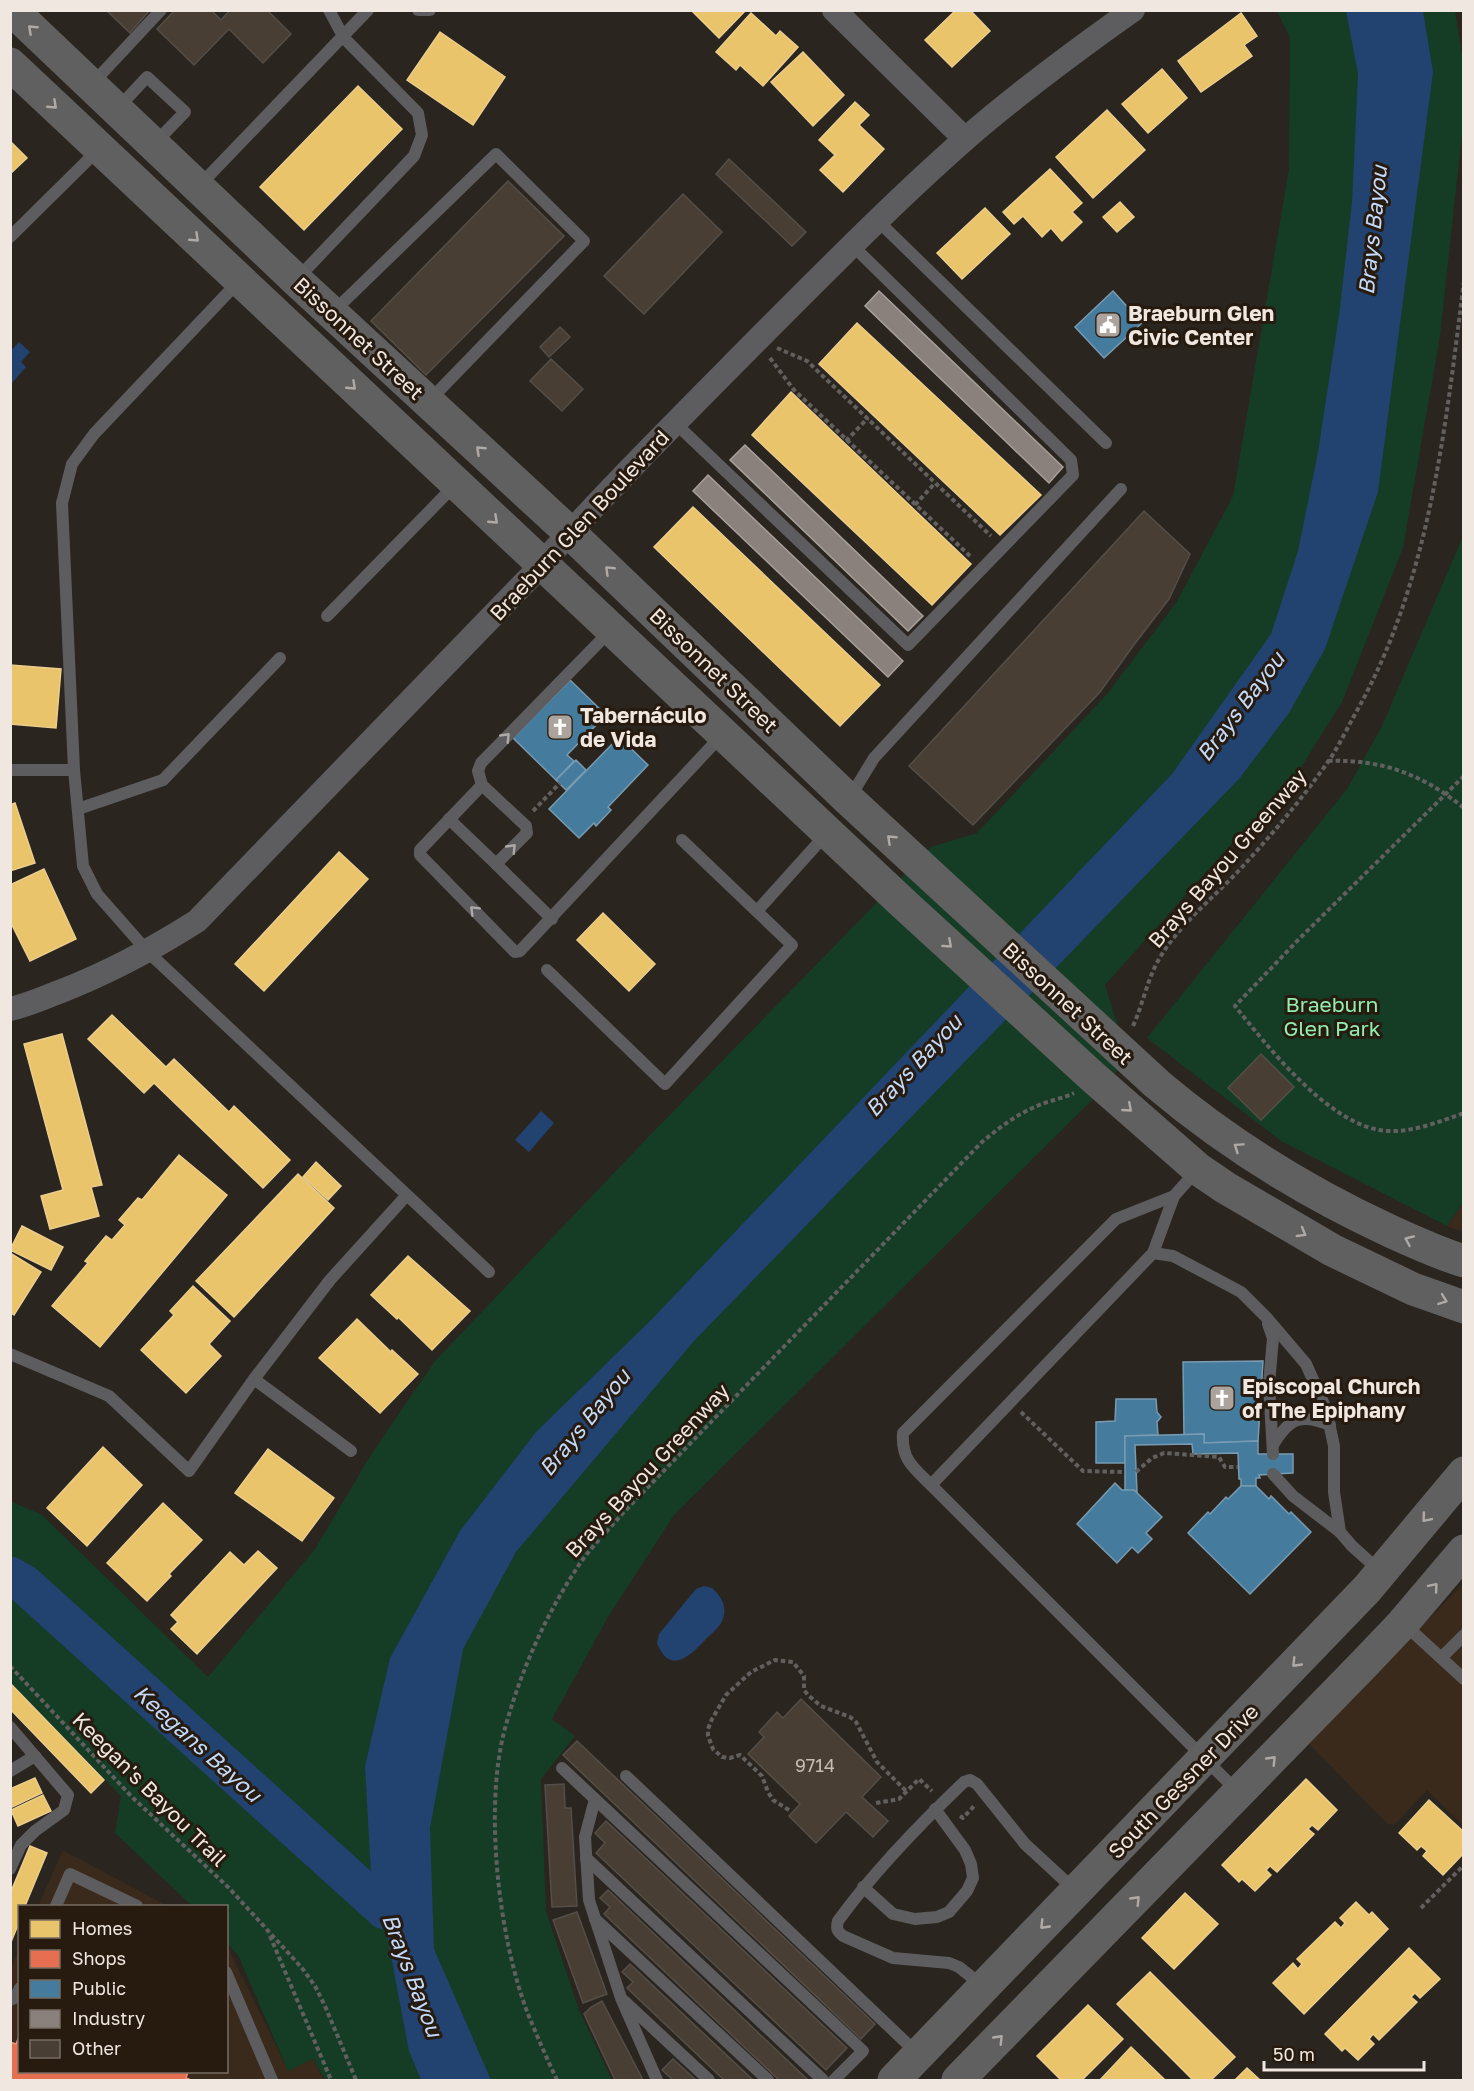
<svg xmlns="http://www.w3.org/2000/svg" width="1474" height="2091" font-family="'Golos Text',sans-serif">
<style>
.built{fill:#392a1b}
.green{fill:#153c24}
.water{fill:#224270}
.homes{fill:#e9c46a;stroke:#ebce8d;stroke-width:1.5}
.shops{fill:#e76f51;stroke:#ea937c;stroke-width:1.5}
.public{fill:#457b9d;stroke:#789bb1;stroke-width:1.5}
.industry{fill:#8a817c;stroke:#a9a09a;stroke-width:1.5}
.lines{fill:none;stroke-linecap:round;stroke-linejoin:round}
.river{stroke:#224270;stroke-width:39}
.building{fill:#483e33;stroke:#544e49;stroke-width:1.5}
.path{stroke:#61605f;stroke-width:4;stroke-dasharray:4.5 3;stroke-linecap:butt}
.lane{stroke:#5d5d5f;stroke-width:12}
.street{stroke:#5d5d5f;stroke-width:24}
.secondary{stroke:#616060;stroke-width:33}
.oneway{stroke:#b0aaa6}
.oneway2{stroke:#aea9a6}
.labels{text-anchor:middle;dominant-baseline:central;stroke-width:6;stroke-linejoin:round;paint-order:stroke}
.number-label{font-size:18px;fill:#c6bdb5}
.poi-label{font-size:21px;font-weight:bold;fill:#f0e7e0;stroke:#271b10;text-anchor:start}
.street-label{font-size:21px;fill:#f0e7e0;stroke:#271b10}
.park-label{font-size:21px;fill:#90efb0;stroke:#271b10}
.water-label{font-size:22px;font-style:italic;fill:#c3dafa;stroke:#271b10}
</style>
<rect width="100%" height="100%" fill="#2b251f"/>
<g class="built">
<polygon points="1463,1203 1463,1232 1447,1226"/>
<polygon points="1463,1584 1463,1825 1427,1790 1394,1825 1388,1824 1308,1743"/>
<polygon points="63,1850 167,1906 38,1906"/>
<polygon points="227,1946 288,2070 313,2059 324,2080 11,2080 11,1969 19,1949 20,2072 226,2072"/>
</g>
<g class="green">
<polygon points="1277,11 1455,11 1463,60 1463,125 1440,336 1403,548 1342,702 1295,777 1224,852 1105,985 1128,1058 1091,1101 674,1515 608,1617 552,1719 575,1736 541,1779 546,1911 579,2010 612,2080 325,2080 313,2059 288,2071 239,1957 227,1943 226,1906 192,1906 115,1833 121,1796 11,1683 10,1501 42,1515 208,1677 315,1549 372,1453 435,1361 651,1134 931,847 977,833 1107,694 1176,603 1233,496 1289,169 1290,37"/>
<polygon points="1463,536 1463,1203 1447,1226 1281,1141 1147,1038 1347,789 1382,726"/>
</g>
<g class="water">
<polygon points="1346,11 1423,11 1433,72 1378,492 1325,649 1289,713 1239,779 694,1341 516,1552 463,1649 430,1828 434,1949 491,2080 421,2080 409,2051 380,1898 371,1874 365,1766 390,1658 460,1531 536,1432 651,1320 1172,774 1271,634 1298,551 1318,452 1340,308 1352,202 1358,74"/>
<polygon points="19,342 30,352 21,362 26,367 11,384 11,351"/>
<polygon points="541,1111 554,1123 529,1152 515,1140"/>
<path d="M704,1586L712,1588C717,1593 723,1599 724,1607C725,1611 724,1618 722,1621C719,1628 711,1634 706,1639C690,1656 670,1676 657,1643L659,1634L696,1589Z"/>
</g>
<g class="homes">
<polygon points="691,10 746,10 719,38"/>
<polygon points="956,10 970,10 990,31 952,67 925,40"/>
<polygon points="751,13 776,36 780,31 798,47 763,86 740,65 736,70 716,52"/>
<polygon points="1241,13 1257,36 1244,45 1252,56 1201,92 1178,61"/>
<polygon points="440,32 505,77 473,125 407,80"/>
<polygon points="803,52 844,95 813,126 771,82"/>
<polygon points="1162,69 1187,98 1148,133 1122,104"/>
<polygon points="358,86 402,129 304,230 260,187"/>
<polygon points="855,102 869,115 859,125 884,149 843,192 820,170 835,155 819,140"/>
<polygon points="1107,110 1145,150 1093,198 1056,157"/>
<polygon points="10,141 27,158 10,174"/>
<polygon points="1050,169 1082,203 1072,212 1082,222 1062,241 1051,228 1042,237 1023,216 1014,224 1003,212"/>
<polygon points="1120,202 1134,217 1117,232 1103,217"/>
<polygon points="985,208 1010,234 962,279 937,253"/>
<polygon points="857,323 1041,495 1000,535 819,364"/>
<polygon points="791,392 971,564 932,605 752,435"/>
<polygon points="693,507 880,685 840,726 654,547"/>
<polygon points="10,665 61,669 56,728 10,724"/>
<polygon points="15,803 35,863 10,871 10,805"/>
<polygon points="339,852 368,879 264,991 235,964"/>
<polygon points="44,869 76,939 30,961 10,921 10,885"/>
<polygon points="603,913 655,964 629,991 577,940"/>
<polygon points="112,1015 166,1067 174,1059 229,1112 234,1106 290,1160 263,1188 154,1083 144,1093 88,1039"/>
<polygon points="62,1034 102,1185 91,1187 99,1216 50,1229 41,1196 63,1190 24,1044"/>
<polygon points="179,1155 227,1195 100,1347 52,1306 88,1263 85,1261 106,1236 112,1240 125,1225 119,1220 138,1198 142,1200"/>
<polygon points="316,1162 341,1186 328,1200 303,1177"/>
<polygon points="298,1174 334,1208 234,1317 196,1281"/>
<polygon points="22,1226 63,1247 51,1270 10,1250"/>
<polygon points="10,1253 41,1272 14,1315 10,1312"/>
<polygon points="408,1256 470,1311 432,1350 398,1317 397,1319 371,1295"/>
<polygon points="193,1286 230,1321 209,1344 221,1356 186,1393 141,1350 174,1315 170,1311"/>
<polygon points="357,1319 391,1352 392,1350 418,1374 380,1413 319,1358"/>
<polygon points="103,1447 142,1485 87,1546 47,1508"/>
<polygon points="268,1449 334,1498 302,1541 235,1493"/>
<polygon points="163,1503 202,1540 169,1574 171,1576 147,1601 107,1563"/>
<polygon points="258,1551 277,1568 197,1654 171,1629 178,1622 171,1615 230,1552 244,1565"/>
<polygon points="10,1683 104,1780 91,1793 10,1709"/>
<polygon points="35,1778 42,1793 10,1808 10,1789"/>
<polygon points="1306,1779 1337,1810 1318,1830 1312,1825 1308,1829 1314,1834 1277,1872 1270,1866 1266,1870 1271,1875 1255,1891 1242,1879 1239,1882 1222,1865"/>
<polygon points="43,1795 51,1811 18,1826 11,1810"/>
<polygon points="1429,1800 1464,1832 1464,1853 1443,1875 1423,1856 1427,1851 1421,1846 1417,1850 1399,1833"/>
<polygon points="30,1846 47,1853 25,1906 20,1906 20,1920 11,1942 10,1894"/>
<polygon points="1185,1893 1218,1924 1174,1969 1142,1938"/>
<polygon points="1356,1902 1369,1915 1372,1912 1388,1929 1304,2014 1273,1983 1293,1963 1298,1969 1302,1964 1297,1959 1335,1922 1341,1928 1345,1923 1340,1918"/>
<polygon points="1409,1948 1440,1979 1420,1998 1415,1993 1411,1997 1417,2002 1379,2040 1373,2034 1369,2039 1374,2044 1358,2060 1345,2048 1342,2051 1325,2034"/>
<polygon points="1150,1972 1235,2057 1211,2080 1193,2080 1117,2004"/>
<polygon points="1088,2005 1123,2039 1082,2080 1061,2080 1037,2056"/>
<polygon points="1131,2047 1164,2079 1163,2080 1100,2080"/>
<polygon points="1247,2068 1260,2080 1235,2080"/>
</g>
<polygon class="shops" points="20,2034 20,2072 188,2072 186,2078 191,2080 10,2080 10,2042 16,2044"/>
<g class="public">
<polygon points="1113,291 1142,323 1104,358 1075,327"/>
<polygon points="570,680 606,715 567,755 574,761 556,780 513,738"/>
<polygon points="619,737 648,765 608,807 611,810 596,826 594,823 579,838 549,809"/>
<polygon points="576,760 586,770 566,790 556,780"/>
<polygon points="1263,1361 1258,1441 1204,1443 1204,1434 1184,1435 1183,1362"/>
<polygon points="1116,1399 1156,1399 1157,1412 1161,1417 1157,1422 1158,1435 1125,1436 1125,1463 1096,1463 1096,1422 1115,1421"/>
<polygon points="1204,1434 1204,1443 1258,1441 1258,1454 1293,1454 1293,1473 1259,1475 1260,1478 1256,1478 1256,1486 1241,1486 1241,1479 1239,1479 1238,1453 1193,1454 1192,1444 1135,1445 1137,1492 1125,1490 1125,1436"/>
<polygon points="1115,1483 1122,1490 1134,1490 1162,1517 1146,1533 1152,1539 1138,1553 1132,1547 1117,1563 1077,1524"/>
<polygon points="1241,1486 1256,1486 1269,1499 1271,1496 1289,1514 1291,1512 1311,1532 1250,1594 1188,1533 1208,1512 1210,1514 1226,1497 1228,1499"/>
</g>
<g class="industry">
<polygon points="879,291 1063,467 1049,483 865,306"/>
<polygon points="745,445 923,616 908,631 730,460"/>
<polygon points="708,475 903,661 888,677 693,491"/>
</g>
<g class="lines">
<polyline class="river" points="10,1576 24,1584 385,1910"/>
</g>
<g class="building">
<polygon points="106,10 150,10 130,33"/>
<polygon points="175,10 211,10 221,20 230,10 267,10 291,34 263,63 229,29 194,65 157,29"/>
<polygon points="729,159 806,232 792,246 716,174"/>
<polygon points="508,181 564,236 426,375 371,321"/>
<polygon points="683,194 722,232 644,314 604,276"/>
<polygon points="560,327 570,337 549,357 540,347"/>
<polygon points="551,359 583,389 562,411 530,381"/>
<polygon points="1144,511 1190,554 1169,599 1133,646 1100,692 973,825 909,766"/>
<polygon points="1261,1054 1294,1087 1261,1120 1228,1088"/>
<polygon points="801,1699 881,1777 862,1797 888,1821 873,1837 846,1812 816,1843 789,1816 800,1804 748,1754 764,1737 759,1732 777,1712 783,1718"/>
<polygon points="577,1741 875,2024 861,2039 563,1755"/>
<polygon points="564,1784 565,1808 571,1808 577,1906 552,1907 545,1785"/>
<polygon points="606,1821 847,2048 826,2070 596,1853 605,1843 595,1833"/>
<polygon points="608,1890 808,2080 779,2080 604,1914 610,1907 600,1898"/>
<polygon points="577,1912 607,1994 583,2003 553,1920"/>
<polygon points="630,1964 753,2080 724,2080 627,1988 633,1982 622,1972"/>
<polygon points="602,2001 643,2080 615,2080 584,2014 591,2007"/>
<polygon points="673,2059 696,2080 673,2080 662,2070"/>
</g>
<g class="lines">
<g class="path">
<polyline points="777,348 807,361 991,536"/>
<polyline points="770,358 794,390 971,557"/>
<polyline points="846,441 868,418"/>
<polyline points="915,505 935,483"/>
<path d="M1328,761C1381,759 1422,774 1464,808"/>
<path d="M1464,776L1300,938L1235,1006C1268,1047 1325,1120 1379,1130C1407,1135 1438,1122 1464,1113"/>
<polyline points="533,811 560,783"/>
<path d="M1133,1026C1143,1004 1147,980 1159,959C1180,923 1216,896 1244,865C1275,831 1306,794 1332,756C1340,743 1347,729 1354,716C1430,583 1445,430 1464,281"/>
<polyline points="1021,1412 1083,1471 1125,1472"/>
<polyline points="1136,1472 1152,1458 1164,1453 1219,1457 1225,1467 1238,1467"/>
<polyline points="10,1666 132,1797 229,1888 302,1968 315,1986 325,2006 356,2080"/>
<polyline points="876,1803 899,1799 919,1779 932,1791"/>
<polyline points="789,1810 773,1800 768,1792 762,1776 740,1755 730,1758 722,1757 713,1749 708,1736 708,1729 712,1719 726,1695 751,1672 775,1660 793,1662 804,1676 804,1690 809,1696 821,1706 850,1717 856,1722 877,1762 907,1792"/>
<polyline points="960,1816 963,1818 974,1806"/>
<polyline points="1421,1908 1464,1865"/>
<polyline points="270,1936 331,2080"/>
<path d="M557,2080C547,2059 537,2036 528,2014C499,1939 484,1811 504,1732C519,1676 543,1620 575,1571C587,1551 606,1533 621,1515L982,1142C1000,1127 1020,1112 1042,1104C1052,1100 1064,1098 1074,1093"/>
</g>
<g class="lane">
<polyline points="418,10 430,10"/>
<polyline points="92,84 161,10"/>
<polyline points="118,108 147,77 185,112 154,144"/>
<polyline points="199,186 368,10"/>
<polyline points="877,220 1106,443"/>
<polyline points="10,237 99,149"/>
<polyline points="296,280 414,156 422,135 418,113 344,38 329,10"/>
<polyline points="239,281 94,434 72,464 62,503 74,770 83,866 97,894 148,952 489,1272"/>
<polyline points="333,312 496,154 584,241 429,401"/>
<polyline points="675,423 908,645 1073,475 1071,460 852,245"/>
<polyline points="327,616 455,485"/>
<polyline points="10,770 74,770"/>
<polyline points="482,785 420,850 420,855 515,952 520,951 722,735"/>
<polyline points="849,799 874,758 1121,489"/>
<polyline points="78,809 163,780 280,658"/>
<polyline points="449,819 496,864"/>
<polyline points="757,911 820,841 824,832"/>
<polyline points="552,919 496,864 527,833 526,826 482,785 478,771 481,763 611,630"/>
<polyline points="547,970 665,1084 792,945 682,840"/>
<polyline points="1198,1169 1174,1196 1153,1253 931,1485 1237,1791"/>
<polyline points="1153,1253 1173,1256 1241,1292 1266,1317 1306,1364 1326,1409 1334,1446 1334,1492 1340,1532 1352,1546 1381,1572"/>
<polyline points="1268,1324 1273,1338 1269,1384 1273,1454"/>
<polyline points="10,1354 109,1396 189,1471 254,1379 330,1280 406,1196"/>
<polyline points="254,1379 351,1451"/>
<path d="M1273,1445C1289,1418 1301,1413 1330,1425"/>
<polyline points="1273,1474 1293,1496 1340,1532"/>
<path d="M931,1485C914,1468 901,1460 903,1433L1116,1219L1174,1196"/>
<polyline points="1403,1623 1464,1679"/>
<polyline points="1441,1658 1464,1635"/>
<polyline points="10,1727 68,1795 64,1810 35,1831 21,1845 10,1869"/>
<polyline points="562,1768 863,2051 834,2080"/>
<polyline points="10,1771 35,1756"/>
<polyline points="626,1776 918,2054"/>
<polyline points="595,1799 585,1837 589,1900 621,1998 657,2080"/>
<polyline points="586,1858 823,2080"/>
<polyline points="863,1887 893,1914 915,1919 937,1917 949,1912 967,1891 973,1878 971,1864 965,1850 935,1809"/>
<polyline points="56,1906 70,1874 137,1906"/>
<polyline points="595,1919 768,2080"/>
<polyline points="226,1972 272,2080"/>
<path d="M984,1987L959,1967L949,1963L893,1958L843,1936C837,1931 836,1929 838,1921C875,1870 919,1825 964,1782L970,1780L977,1784L1025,1844L1076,1891"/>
<polyline points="10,2000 15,1998 20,1988"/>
<polyline points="624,2001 709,2080"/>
</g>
<g class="street">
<polyline points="834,10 965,139"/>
<path d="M10,1009C28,1005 43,998 59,992C108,973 153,949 197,921L531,576C605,492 685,413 764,333C829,268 894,202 963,141C1017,94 1075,51 1133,10"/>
</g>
<g class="secondary">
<path d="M12,10L296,280L569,532L849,800L1157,1084C1227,1143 1304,1191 1388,1230C1412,1241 1438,1253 1464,1261"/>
<polyline points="10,64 905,905 1094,1078 1198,1169 1226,1188 1332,1250 1413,1289 1464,1307"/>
<polyline points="894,2080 1367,1589 1464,1473"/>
<polyline points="958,2080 1364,1664 1403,1623 1464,1551"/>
</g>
</g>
<defs><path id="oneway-chevron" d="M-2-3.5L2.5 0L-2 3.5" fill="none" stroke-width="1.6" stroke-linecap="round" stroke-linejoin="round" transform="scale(1.5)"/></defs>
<g class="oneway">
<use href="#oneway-chevron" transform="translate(32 29) rotate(-137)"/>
<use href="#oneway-chevron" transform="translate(53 105) rotate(43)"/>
<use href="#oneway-chevron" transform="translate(195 238) rotate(43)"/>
<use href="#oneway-chevron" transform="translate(352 386) rotate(43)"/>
<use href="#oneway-chevron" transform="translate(480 450) rotate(-137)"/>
<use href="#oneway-chevron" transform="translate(494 520) rotate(43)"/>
<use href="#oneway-chevron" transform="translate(609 570) rotate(-136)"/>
<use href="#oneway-chevron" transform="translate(891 839) rotate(-137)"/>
<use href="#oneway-chevron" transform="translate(948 944) rotate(42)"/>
<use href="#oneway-chevron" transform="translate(1128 1108) rotate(41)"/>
<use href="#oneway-chevron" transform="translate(1238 1147) rotate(-146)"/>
<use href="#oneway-chevron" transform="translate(1302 1233) rotate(30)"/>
<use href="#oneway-chevron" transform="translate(1409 1240) rotate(-156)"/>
<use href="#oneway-chevron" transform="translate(1443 1300) rotate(20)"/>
<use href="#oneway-chevron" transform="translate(1426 1518) rotate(130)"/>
<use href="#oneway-chevron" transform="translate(1434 1587) rotate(-50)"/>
<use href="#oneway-chevron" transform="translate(1296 1663) rotate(134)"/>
<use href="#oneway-chevron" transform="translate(1272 1760) rotate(-46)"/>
<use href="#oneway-chevron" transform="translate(1136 1900) rotate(-46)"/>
<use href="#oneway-chevron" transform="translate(1044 1925) rotate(134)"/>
<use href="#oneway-chevron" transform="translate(999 2039) rotate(-46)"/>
</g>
<g class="oneway2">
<use href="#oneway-chevron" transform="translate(506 737) rotate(-46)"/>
<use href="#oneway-chevron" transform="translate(512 848) rotate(-46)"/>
<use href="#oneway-chevron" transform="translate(474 910) rotate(-135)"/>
</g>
<defs>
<g id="civic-square" transform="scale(1.35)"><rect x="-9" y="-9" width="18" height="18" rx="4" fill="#aba39c" stroke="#271b10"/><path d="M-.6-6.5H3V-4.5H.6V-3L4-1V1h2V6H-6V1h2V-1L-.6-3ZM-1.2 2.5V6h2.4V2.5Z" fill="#fff"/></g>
<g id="church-square" transform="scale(1.35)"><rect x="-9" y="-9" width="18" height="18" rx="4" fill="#aba39c" stroke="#271b10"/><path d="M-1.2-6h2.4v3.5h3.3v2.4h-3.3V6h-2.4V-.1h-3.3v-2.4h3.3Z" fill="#fff"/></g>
</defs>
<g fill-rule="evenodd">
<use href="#civic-square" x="1108" y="325"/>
<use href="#church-square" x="560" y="727"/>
<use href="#church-square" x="1222" y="1398"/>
</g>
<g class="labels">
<g class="number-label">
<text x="815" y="1765">9714</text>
</g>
<g class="poi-label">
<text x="1128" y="313">Braeburn Glen<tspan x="1128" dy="24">Civic Center</tspan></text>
<text x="580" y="715">Tabernáculo<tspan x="580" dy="24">de Vida</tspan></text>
<text x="1242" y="1386">Episcopal Church<tspan x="1242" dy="24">of The Epiphany</tspan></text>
</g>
<g class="street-label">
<text transform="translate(359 338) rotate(43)">Bissonnet Street</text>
<text transform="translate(579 525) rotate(-47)">Braeburn Glen Boulevard</text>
<text transform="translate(714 670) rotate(44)">Bissonnet Street</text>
<text transform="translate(1227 858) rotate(-49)">Brays Bayou Greenway</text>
<text transform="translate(1068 1003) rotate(43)">Bissonnet Street</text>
<text transform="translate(647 1470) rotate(-47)">Brays Bayou Greenway</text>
<text transform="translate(1183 1781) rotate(-46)">South Gessner Drive</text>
<text transform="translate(150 1789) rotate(45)">Keegan's Bayou Trail</text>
</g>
<g class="park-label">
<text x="1332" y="1004">Braeburn<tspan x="1332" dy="24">Glen Park</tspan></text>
</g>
<g class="water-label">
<text transform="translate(1372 230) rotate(-84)">Brays Bayou</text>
<text transform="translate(1240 706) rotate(-53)">Brays Bayou</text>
<text transform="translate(913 1065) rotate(-47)">Brays Bayou</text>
<text transform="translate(584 1422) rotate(-51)">Brays Bayou</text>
<text transform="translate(198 1743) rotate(42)">Keegans Bayou</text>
<text transform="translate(413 1975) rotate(69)">Brays Bayou</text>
</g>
</g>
<rect width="1474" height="2091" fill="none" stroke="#f0e7e0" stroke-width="24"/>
<rect x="18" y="1905" width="210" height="168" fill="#271b10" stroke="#776d63" stroke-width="1.5"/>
<rect x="30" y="1920" width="30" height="18" fill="#e9c46a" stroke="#776d63" stroke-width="1.5"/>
<text x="72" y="1935" font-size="18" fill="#f0e7e0">Homes</text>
<rect x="30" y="1950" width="30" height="18" fill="#e76f51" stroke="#776d63" stroke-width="1.5"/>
<text x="72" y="1965" font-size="18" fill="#f0e7e0">Shops</text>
<rect x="30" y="1980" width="30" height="18" fill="#457b9d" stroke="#776d63" stroke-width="1.5"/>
<text x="72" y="1995" font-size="18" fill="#f0e7e0">Public</text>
<rect x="30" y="2010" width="30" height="18" fill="#8a817c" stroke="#776d63" stroke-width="1.5"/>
<text x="72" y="2025" font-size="18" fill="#f0e7e0">Industry</text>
<rect x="30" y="2040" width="30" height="18" fill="#483e33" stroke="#776d63" stroke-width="1.5"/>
<text x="72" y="2055" font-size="18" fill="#f0e7e0">Other</text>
<path d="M1264 2061v9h160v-9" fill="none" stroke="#f0e7e0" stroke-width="3"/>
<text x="1273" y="2061" font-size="18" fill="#f0e7e0" stroke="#271b10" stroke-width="4.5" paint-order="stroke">50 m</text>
</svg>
